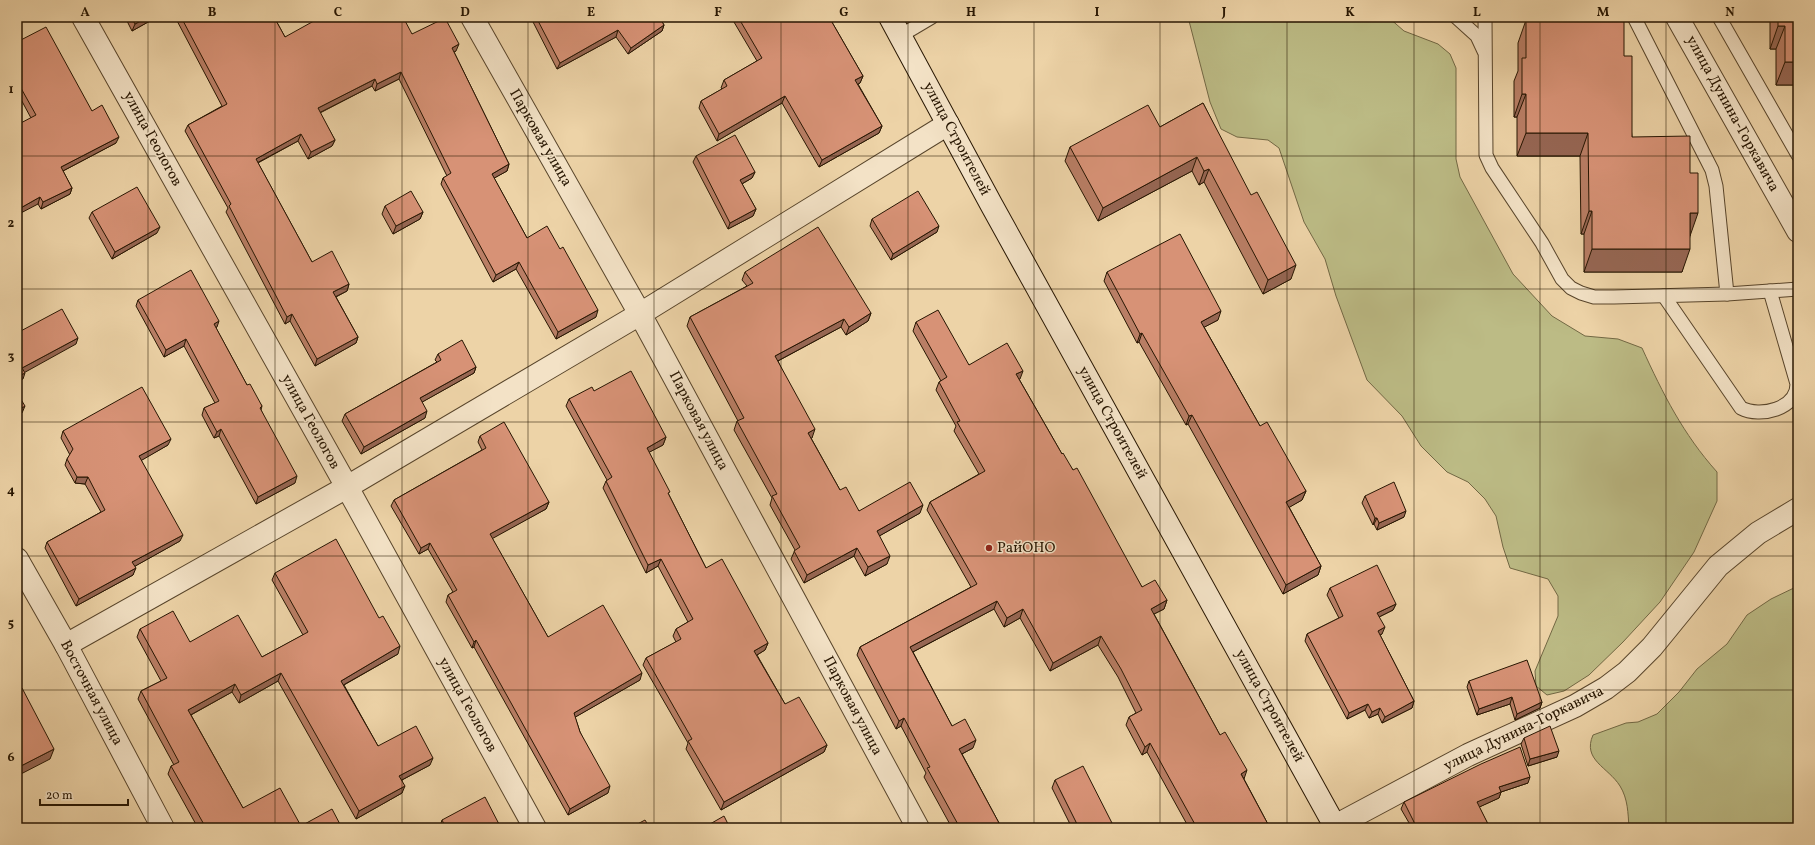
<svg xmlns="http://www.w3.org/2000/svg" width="1815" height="845" font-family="Vollkorn,serif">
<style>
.green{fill:#bcbb85;stroke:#726844}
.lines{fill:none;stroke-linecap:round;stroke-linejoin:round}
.lane-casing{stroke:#58452b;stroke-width:15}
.street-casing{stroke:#58452b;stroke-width:24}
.secondary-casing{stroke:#271602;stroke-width:24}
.lane{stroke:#f3e2c6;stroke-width:13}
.street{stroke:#f3e2c6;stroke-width:22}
.secondary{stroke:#f3e2c6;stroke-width:22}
.wall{fill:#b97e65;stroke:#271602}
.shaded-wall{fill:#966653;stroke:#271602}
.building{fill:#d79276;stroke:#271602}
.grid{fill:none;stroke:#271602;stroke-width:1;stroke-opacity:0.55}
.poi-dot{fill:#8f2418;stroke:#f3e2c6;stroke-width:1.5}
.labels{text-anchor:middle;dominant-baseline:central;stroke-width:3;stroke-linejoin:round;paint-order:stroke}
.street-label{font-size:15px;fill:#271602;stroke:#f3e2c6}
.poi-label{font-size:15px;fill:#271602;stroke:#f3e2c6;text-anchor:start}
.neatline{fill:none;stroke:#271602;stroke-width:1.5}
.grid-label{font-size:13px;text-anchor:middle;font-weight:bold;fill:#271602}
</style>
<rect width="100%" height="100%" fill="#edd3a7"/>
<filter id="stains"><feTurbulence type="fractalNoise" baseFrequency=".005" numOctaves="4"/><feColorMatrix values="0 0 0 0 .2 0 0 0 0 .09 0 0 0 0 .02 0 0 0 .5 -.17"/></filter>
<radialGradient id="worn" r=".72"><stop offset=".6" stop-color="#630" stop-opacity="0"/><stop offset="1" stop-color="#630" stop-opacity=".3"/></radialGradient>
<g class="green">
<path d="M1188,17H1388L1404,31L1438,44L1450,54L1456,68V159L1460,177L1513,274L1552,316L1585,336L1618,339L1642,348C1663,394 1683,434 1717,472V501L1694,552L1660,602L1623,642L1589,675L1564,691L1547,695L1536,686L1535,671L1558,616V596L1548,579L1510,568L1503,547L1496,516L1485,499L1468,482L1447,472L1421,446L1402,416L1367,380L1336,296L1325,259L1304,222L1279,148L1268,140L1237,137L1221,129L1210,102Z"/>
<path d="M1798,586V828H1629C1628,813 1628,799 1620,786C1608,767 1582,760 1593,735L1626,723L1638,722L1657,714L1679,692L1697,669L1727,644L1747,615L1771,599Z"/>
</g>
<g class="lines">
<g class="lane-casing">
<g id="lane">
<polyline points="1456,17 1477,36 1484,51"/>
<polyline points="1485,17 1486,155 1492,168 1542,243 1562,279 1571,288 1581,293 1594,297 1614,297 1727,294 1798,289"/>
<polyline points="1634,17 1712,170 1716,186 1727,294"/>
<polyline points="1719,17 1798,155"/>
<polyline points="900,36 932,17"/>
<path d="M1664,296L1741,408C1760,418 1797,409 1797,384L1770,291"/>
</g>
</g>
<g class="street-casing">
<g id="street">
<polyline points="83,17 347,487 535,828"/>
<polyline points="472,17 640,314 918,828"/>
<polyline points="1677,17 1798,231"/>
<polyline points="17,559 66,645 163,828"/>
<polyline points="66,645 347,487 640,314 948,124"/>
<polyline points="1335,826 1468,755 1575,706 1606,688 1627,672 1652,647 1718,566 1758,533 1798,509"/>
</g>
</g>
<g class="secondary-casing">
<polyline id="secondary" points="890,17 991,204 1336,828"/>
</g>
<use href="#lane" class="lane"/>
<use href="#street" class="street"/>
<use href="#secondary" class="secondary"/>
</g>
<g class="wall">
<polygon points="125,17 157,17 132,31"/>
<polygon points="175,17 274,17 285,37 412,34 456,51 454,52 509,164 507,171 494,178 527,238 596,317 556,339 516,269 493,282 441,184 443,178 447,176 399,79 375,91 372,86 320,113 335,140 332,146 308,159 298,141 258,163 312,262 349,284 347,291 336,297 358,337 356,343 315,366 290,321 285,324 226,212 228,208 185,131 188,125 222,106"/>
<polygon points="531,17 659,17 664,25 662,31 628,54 616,37 557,69 531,18"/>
<polygon points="731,17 829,17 863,76 860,83 858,84 882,126 879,133 819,167 782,103 717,141 699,108 701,101 722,89 721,88 724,80 757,61"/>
<polygon points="1770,17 1798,17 1798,85 1776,85 1776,49 1770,49"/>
<polygon points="1526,20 1624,56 1632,137 1690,236 1682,272 1584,272 1584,234 1581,234 1580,156 1517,156 1517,117 1514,117 1514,81 1518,71 1518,43"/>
<polygon points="17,42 92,111 116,143 63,171 72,188 70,194 41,209 38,204 31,118 17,92"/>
<polygon points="1203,103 1291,279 1263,294 1204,182 1199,185 1192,171 1098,221 1065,161 1070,147 1160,127"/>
<polygon points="696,156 755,172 752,178 742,184 756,209 753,216 728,229 693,162"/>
<polygon points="385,206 423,212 420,219 393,234 382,214"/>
<polygon points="92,212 157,233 112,259 89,218"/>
<polygon points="872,219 937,232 891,260 870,226"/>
<polygon points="745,272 871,313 868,321 846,335 841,327 778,361 812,438 811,438 840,490 859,511 920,513 879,536 887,564 865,576 854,556 804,583 791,559 795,550 770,505 772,498 734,430 737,421 738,421 687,326 690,317 747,286 742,280"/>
<polygon points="1107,272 1218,320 1204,327 1260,426 1306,491 1302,500 1289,507 1321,566 1318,575 1283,594 1188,424 1186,425 1139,342 1137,343 1104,281"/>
<polygon points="138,300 217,327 216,328 247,385 262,406 261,410 295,483 256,504 219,436 214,438 202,415 204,408 215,403 184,346 164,357 136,306"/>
<polygon points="916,322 969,365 1020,379 1019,379 1062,454 1073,470 1142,587 1167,600 1164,609 1154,614 1244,779 1270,828 1189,828 1147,752 1142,755 1126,725 1129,717 1136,713 1118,677 1098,645 1050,671 1020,618 1004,627 994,609 913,652 952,726 973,748 962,754 999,823 997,828 952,828 924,777 926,773 901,726 896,729 857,655 860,647 971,587 927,510 930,502 979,474 954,431 956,426 936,390 939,382 941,381 913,331"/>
<polygon points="438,354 476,367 474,373 422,402 425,418 361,454 342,421 345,414 437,362 435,360"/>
<polygon points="594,391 666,437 663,445 649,452 669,495 706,568 768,643 765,650 757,655 785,704 827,745 824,752 721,810 686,749 688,743 643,665 646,658 676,642 673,636 676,629 688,622 658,566 646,573 603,488 606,481 607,480 566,406 569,399"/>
<polygon points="63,431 168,445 141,460 180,541 135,566 133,575 76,606 45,548 47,542 101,512 85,484 75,483 65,465 67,459 70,455 61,438"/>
<polygon points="480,436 549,502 546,509 492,538 548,637 640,680 575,717 580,732 608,793 568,815 474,647 472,648 446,602 448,595 453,592 428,549 419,554 391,506 394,500 482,450 478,442"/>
<polygon points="1365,496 1404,517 1377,530 1374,524 1373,525 1362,503"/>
<polygon points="275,573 398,654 344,685 378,746 430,765 402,780 402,793 356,819 278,681 239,703 232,692 191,715 243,808 301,826 342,828 198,828 168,774 171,766 174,765 138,699 141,691 161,681 137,637 140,629 190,642 262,657 303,635 272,580"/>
<polygon points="1330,588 1396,604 1393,610 1379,617 1382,634 1380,635 1414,701 1412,708 1382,723 1378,714 1369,718 1365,710 1347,719 1305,641 1307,634 1339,618 1327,595"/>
<polygon points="1469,681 1542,702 1540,708 1515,720 1510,704 1477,715 1467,687"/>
<polygon points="1524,738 1557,757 1528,766 1521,744"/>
<polygon points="1055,780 1113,825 1118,828 1072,828 1052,788"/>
<polygon points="1528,783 1501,792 1499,798 1479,807 1490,828 1412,828 1401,809 1404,802"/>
<polygon points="442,820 501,828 441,828 440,826"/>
</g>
<g class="shaded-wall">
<polygon points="148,17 157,17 132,31 135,24"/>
<polygon points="664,25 662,31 628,54 631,48"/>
<polygon points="1778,26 1785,26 1776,49 1770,49"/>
<polygon points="618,30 616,37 557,69 560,63"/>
<polygon points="459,44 456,51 450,54 452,48"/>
<polygon points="1785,62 1798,62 1798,85 1776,85"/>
<polygon points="401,72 399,79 375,91 377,84"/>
<polygon points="863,76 860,83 853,87 855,80"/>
<polygon points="375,79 372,86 315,115 318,108"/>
<polygon points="1522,94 1526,94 1517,117 1514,117"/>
<polygon points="785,96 782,103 717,141 719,134"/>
<polygon points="882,126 879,133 819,167 822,160"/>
<polygon points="1526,133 1588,133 1580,156 1517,156"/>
<polygon points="301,134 298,141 253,165 256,159"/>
<polygon points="119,137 116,143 59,173 61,167"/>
<polygon points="335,140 332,146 308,159 311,152"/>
<polygon points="1197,157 1192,171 1098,221 1103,208"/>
<polygon points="509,164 507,171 489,181 492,174"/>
<polygon points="1209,169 1204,182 1199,185 1204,171"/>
<polygon points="755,172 752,178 738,186 740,180"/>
<polygon points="72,188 70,194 41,209 43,202"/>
<polygon points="40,197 38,204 17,215 17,210"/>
<polygon points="756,209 753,216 728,229 730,223"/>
<polygon points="1589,211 1592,211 1584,234 1581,234"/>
<polygon points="423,212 420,219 393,234 396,226"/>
<polygon points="1690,213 1698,213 1690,236"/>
<polygon points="939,226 937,232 891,260 893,254"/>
<polygon points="160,227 157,233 112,259 115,252"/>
<polygon points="1592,249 1690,249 1682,272 1584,272"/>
<polygon points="519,262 516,269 493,282 496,275"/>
<polygon points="1296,265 1291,279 1263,294 1268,280"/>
<polygon points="349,284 347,291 331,299 333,292"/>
<polygon points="598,310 596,317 556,339 558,332"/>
<polygon points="1221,311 1218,320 1197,331 1201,322"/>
<polygon points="871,313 868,321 846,335 849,327"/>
<polygon points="292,314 290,321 285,324 287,317"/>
<polygon points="844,319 841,327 772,364 775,356"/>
<polygon points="219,321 217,327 211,330 214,324"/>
<polygon points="1142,333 1139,342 1137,343 1140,334"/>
<polygon points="358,337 356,343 315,366 317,359"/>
<polygon points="78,338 76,344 20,375 22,368"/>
<polygon points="186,339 184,346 164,357 166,350"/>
<polygon points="476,367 474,373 417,405 420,398"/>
<polygon points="1023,371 1020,379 1013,383 1016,374"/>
<polygon points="25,373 23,379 17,382 17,377"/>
<polygon points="25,406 22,413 17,416 17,411"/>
<polygon points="427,411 425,418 361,454 364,447"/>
<polygon points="1192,415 1188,424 1186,425 1189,416"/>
<polygon points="221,429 219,436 214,438 217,432"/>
<polygon points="815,429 812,438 805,441 808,433"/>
<polygon points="666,437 663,445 644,455 647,448"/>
<polygon points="171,439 168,445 137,463 139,456"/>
<polygon points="297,476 295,483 256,504 258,497"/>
<polygon points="77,477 88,477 85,484 75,483"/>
<polygon points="1306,491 1302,500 1283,511 1286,502"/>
<polygon points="549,502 546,509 488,541 490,534"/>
<polygon points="923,505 920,513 874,539 877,531"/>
<polygon points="1406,511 1404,517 1377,530 1379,523"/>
<polygon points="1375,518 1377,518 1374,524 1373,525"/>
<polygon points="183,535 180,541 130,569 132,562"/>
<polygon points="430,543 428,549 419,554 421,548"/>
<polygon points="857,548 854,556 804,583 807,575"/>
<polygon points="890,556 887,564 865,576 868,567"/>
<polygon points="661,559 658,566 646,573 648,565"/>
<polygon points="1321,566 1318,575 1283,594 1286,585"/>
<polygon points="136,568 133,575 76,606 79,599"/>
<polygon points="1167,600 1164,609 1148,617 1151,609"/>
<polygon points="997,601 994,609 907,655 910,647"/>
<polygon points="1396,604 1393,610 1375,619 1377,613"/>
<polygon points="1023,609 1020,618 1004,627 1007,618"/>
<polygon points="1385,627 1382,634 1376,637 1378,631"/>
<polygon points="1101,636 1098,645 1050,671 1053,663"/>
<polygon points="476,640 474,647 472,648 474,642"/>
<polygon points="768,643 765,650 752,658 754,651"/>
<polygon points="400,646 398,654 338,688 341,681"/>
<polygon points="281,673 278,681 239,703 241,695"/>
<polygon points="642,673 640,680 572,719 574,713"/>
<polygon points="21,676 19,683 17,684 17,679"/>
<polygon points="235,684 232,692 185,718 188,710"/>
<polygon points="1512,697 1510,704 1477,715 1479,709"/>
<polygon points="1414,701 1412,708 1382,723 1385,717"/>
<polygon points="1542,702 1540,708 1515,720 1517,714"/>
<polygon points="1368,704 1365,710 1347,719 1349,713"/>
<polygon points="1380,708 1378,714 1369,718 1372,712"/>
<polygon points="904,718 901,726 896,729 899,721"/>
<polygon points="976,740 973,748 956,757 959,749"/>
<polygon points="1150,743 1147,752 1142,755 1145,747"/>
<polygon points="827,745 824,752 721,810 724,802"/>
<polygon points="54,749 50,759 17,776 17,768"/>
<polygon points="1559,751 1557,757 1528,766 1530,759"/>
<polygon points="433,758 430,765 396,783 399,776"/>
<polygon points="1247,770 1244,779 1241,774"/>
<polygon points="1530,777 1528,783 1501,792 1499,798 1475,809 1477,802 1499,787"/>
<polygon points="405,786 402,793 356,819 359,811"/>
<polygon points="610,786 608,793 568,815 570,809"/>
<polygon points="999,823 997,828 989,828"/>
</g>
<g class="building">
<polygon points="131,17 148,17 135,24"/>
<polygon points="181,17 274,17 285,37 321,17 403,17 412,34 445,18 459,44 452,48 509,164 492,174 527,238 547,226 560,249 563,247 598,310 558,332 519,262 496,275 443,178 451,173 401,72 377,84 375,79 318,108 335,140 311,152 301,134 256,159 312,262 332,251 349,284 333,292 358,337 317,359 292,314 287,317 229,206 231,204 188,125 227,104"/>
<polygon points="536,17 659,17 664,25 631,48 618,30 560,63"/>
<polygon points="738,17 829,17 863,76 855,80 882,126 822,160 785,96 719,134 701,101 727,86 724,80 762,58"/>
<polygon points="1778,17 1798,17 1798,62 1785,62 1785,26 1778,26"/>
<polygon points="1526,20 1624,20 1624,56 1632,56 1632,137 1690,136 1690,173 1698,173 1698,213 1690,213 1690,249 1592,249 1592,211 1589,211 1588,133 1526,133 1526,94 1522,94 1522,58 1526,58"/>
<polygon points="46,27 92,111 102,105 119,137 61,167 72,188 43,202 40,197 17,210 17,125 36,115 17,81 17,42"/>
<polygon points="1203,103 1251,195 1257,192 1296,265 1268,280 1209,169 1204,171 1197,157 1103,208 1070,147 1148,105 1160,127"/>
<polygon points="735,135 755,172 740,180 756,209 730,223 696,156"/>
<polygon points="137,187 160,227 115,252 92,212"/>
<polygon points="411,191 423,212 396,226 385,206"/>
<polygon points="918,191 939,226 893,254 872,219"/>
<polygon points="818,227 871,313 849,327 844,319 775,356 815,429 808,433 840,490 846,487 859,511 910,482 923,505 877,531 890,556 868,567 857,548 807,575 794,551 800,547 772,496 777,494 737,421 744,418 690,317 753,283 745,272"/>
<polygon points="1180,234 1221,311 1201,322 1260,426 1267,422 1306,491 1286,502 1321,566 1286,585 1192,415 1189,416 1142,333 1140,334 1107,272"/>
<polygon points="191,270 219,321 214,324 247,385 250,384 262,406 260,408 297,476 258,497 221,429 217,432 204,408 219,401 186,339 166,350 138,300"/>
<polygon points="62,309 78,338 22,368 25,373 17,377 17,333"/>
<polygon points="938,310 969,365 1007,343 1023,371 1016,374 1062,454 1063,453 1073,470 1077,468 1142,587 1155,580 1167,600 1151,609 1220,735 1225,732 1247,770 1241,774 1270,828 1197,828 1150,743 1145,747 1129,717 1142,710 1121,669 1101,636 1053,663 1023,609 1007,618 997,601 910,647 952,726 965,719 976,740 959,749 999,823 989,828 960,828 927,768 930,767 904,718 899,721 860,647 977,584 930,502 985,471 957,422 960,421 939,382 947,377 916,322"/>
<polygon points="462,340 476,367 420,398 427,411 364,447 345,414 441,360 438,354"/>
<polygon points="631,371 666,437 647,448 670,492 668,493 706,568 722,559 768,643 754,651 785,704 799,697 827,745 724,802 688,741 692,739 646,658 681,639 676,629 693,619 661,559 648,565 606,481 612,477 569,399 592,387 594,391"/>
<polygon points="142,387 171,439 139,456 183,535 132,562 136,568 79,599 47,542 105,510 88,477 77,477 67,459 73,449 63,431"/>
<polygon points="17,393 25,406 17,411"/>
<polygon points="504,422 549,502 490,534 548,637 603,605 642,673 574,713 580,732 610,786 570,809 476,640 474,642 448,595 457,590 430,543 421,548 394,500 486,448 480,436"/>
<polygon points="1394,482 1406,511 1379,523 1377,518 1375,518 1365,496"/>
<polygon points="336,539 379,618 383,616 400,646 341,681 378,746 416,726 433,758 399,776 405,786 359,811 281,673 241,695 235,684 188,710 243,808 280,788 301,826 332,809 342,828 206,828 171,766 179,762 141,691 167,678 140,629 173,611 190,642 238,615 262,657 308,632 275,573"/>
<polygon points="1377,565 1396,604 1377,613 1385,627 1378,631 1414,701 1385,717 1380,708 1372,712 1368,704 1349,713 1307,634 1343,616 1330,588"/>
<polygon points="1527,660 1542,702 1517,714 1512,697 1479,709 1469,681"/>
<polygon points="17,669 21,676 17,679"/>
<polygon points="22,688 54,749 17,768 17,691"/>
<polygon points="1550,726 1559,751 1530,759 1524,738"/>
<polygon points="1520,747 1530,777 1499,787 1501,792 1477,802 1490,828 1417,828 1404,802 1481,764"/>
<polygon points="1083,766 1113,825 1116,824 1118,828 1079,828 1055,780"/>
<polygon points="485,797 501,828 446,828 442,820"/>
<polygon points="724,816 730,828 703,828"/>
<polygon points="645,820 650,828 630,828"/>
</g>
<path class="grid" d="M148,17V828M275,17V828M402,17V828M528,17V828M654,17V828M781,17V828M908,17V828M1034,17V828M1160,17V828M1287,17V828M1414,17V828M1540,17V828M1666,17V828M17,156H1798M17,289H1798M17,422H1798M17,556H1798M17,690H1798"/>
<circle class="poi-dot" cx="989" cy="548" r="4"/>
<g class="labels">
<g class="street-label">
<text transform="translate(1732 114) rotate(61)">улица Дунина-Горкавича</text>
<text transform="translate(540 138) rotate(60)">Парковая улица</text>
<text transform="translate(152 139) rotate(61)">улица Геологов</text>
<text transform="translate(956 139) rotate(62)">улица Строителей</text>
<text transform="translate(698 421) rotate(62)">Парковая улица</text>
<text transform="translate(310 422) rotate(61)">улица Геологов</text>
<text transform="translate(1112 423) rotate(61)">улица Строителей</text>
<text transform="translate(91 693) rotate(62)">Восточная улица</text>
<text transform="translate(467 705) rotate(61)">улица Геологов</text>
<text transform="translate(852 706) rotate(62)">Парковая улица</text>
<text transform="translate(1269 706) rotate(61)">улица Строителей</text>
<text transform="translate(1524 729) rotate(-26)">улица Дунина-Горкавича</text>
</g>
<g class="poi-label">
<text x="997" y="548">РайОНО</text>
</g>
</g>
<rect width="1815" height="845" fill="none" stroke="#edd3a7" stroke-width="44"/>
<path d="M40 799v6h88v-6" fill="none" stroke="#271602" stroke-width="2"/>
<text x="46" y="799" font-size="12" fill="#271602" stroke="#f3e2c6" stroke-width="3" paint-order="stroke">20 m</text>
<rect x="22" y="22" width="1771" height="801" class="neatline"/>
<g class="grid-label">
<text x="85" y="16">A</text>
<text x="212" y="16">B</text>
<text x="338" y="16">C</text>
<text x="465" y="16">D</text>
<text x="591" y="16">E</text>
<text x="718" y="16">F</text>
<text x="844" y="16">G</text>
<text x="971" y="16">H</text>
<text x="1097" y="16">I</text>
<text x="1224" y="16">J</text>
<text x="1350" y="16">K</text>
<text x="1477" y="16">L</text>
<text x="1603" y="16">M</text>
<text x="1730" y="16">N</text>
<text x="11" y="93">1</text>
<text x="11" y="227">2</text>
<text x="11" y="360">3</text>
<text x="11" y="494">4</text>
<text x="11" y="627">5</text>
<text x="11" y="761">6</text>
</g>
<rect width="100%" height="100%" filter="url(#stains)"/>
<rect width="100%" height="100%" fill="url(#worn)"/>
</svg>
